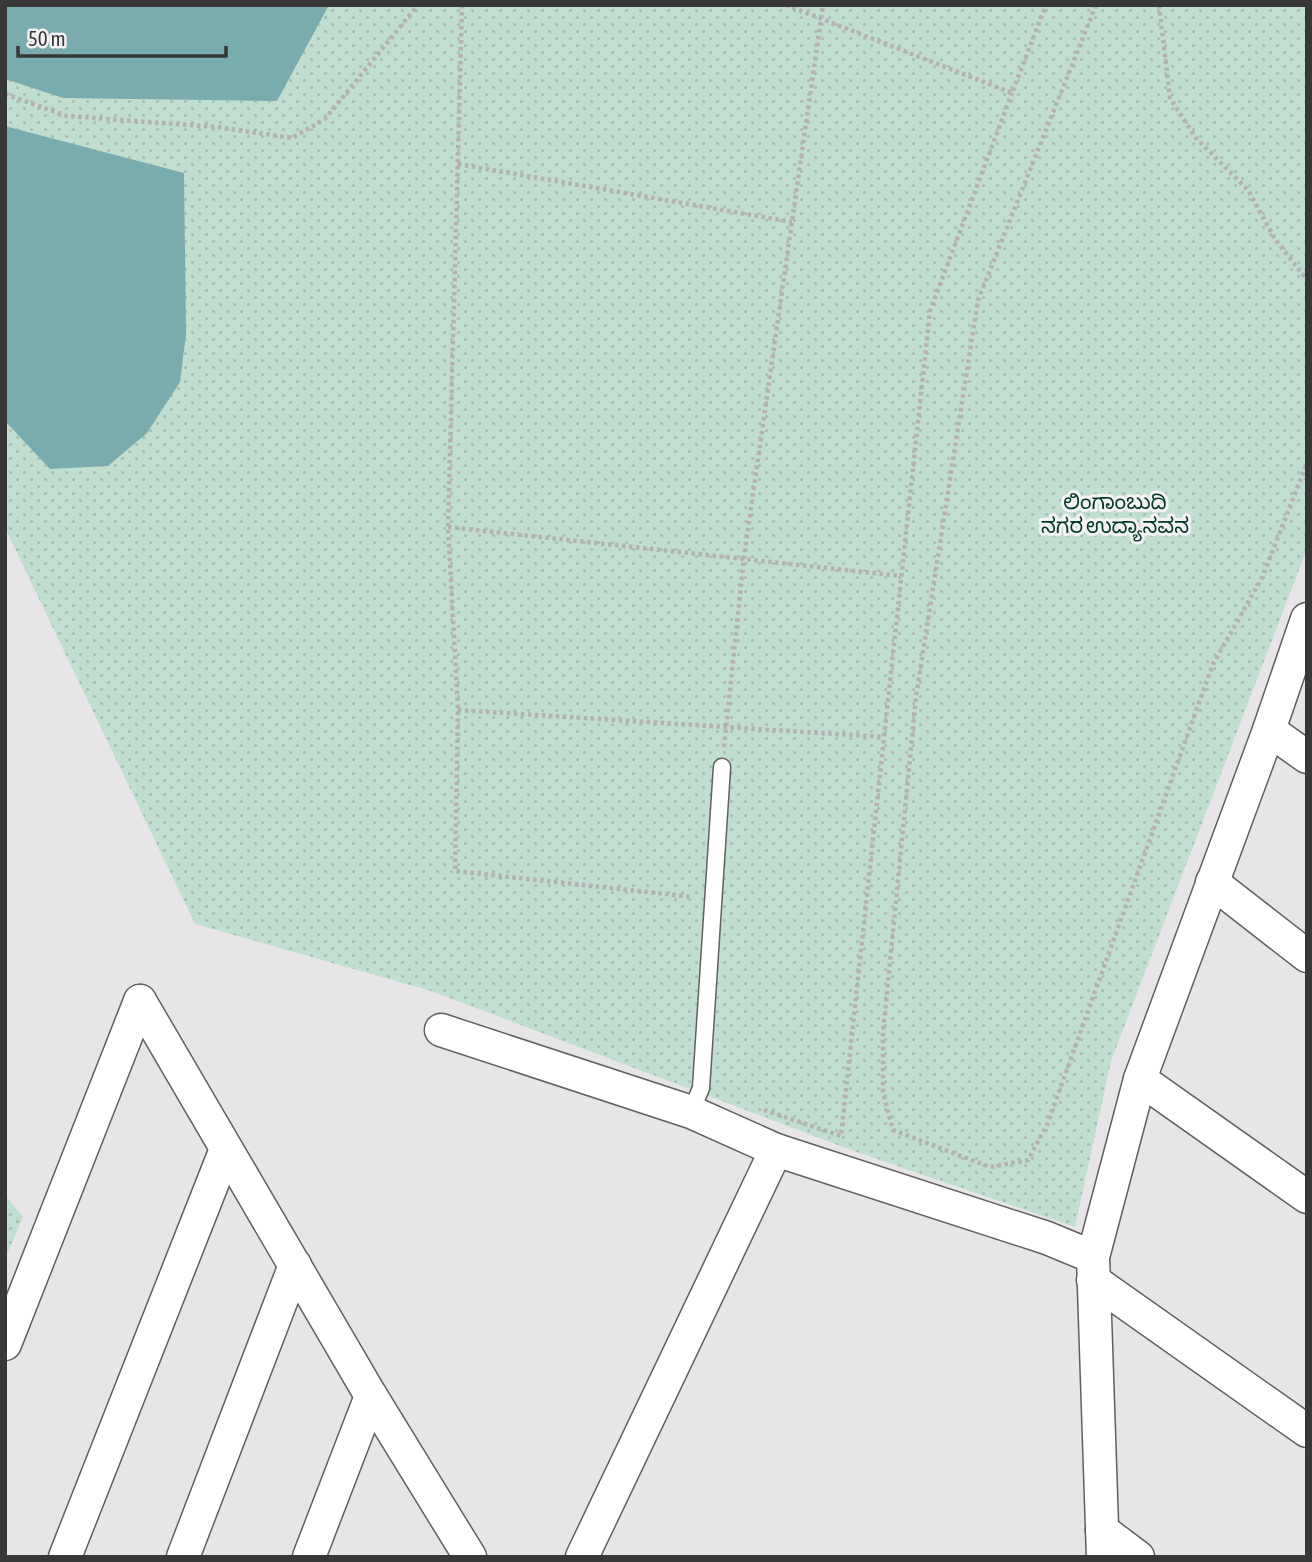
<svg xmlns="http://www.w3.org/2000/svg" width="1312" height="1562" font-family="'Asap Condensed','Noto Sans Kannada',sans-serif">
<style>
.park{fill:url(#park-dots)}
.water{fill:#7aabaf}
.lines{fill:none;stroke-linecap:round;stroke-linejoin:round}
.service-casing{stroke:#615f62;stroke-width:19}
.minor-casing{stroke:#615f62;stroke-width:35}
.path{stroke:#b3b1b3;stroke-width:4.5;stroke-dasharray:3.5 3.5;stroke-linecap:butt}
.service{stroke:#fff;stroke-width:16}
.minor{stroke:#fff;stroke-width:32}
.labels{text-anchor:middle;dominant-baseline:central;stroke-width:6;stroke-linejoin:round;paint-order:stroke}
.park-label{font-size:21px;fill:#003a27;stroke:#f4f2f5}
</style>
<defs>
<pattern id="park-dots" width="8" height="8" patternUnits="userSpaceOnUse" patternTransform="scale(1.75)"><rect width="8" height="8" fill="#c1dfd0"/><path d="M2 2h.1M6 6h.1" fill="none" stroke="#a7c0b3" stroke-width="1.8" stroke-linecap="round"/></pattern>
</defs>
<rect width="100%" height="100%" fill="#e7e5e8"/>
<g class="park">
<polygon points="5,5 1307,5 1307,549 1111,1061 1075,1227 851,1150 431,991 195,924 5,528"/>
<polygon points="5,1195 23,1217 5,1259"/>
</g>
<g class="water">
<polygon points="5,5 329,5 277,101 63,98 5,79"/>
<polygon points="5,126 184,173 186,334 180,382 147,433 108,466 50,469 5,421"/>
</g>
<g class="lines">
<g class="service-casing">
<polyline id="service" points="691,1112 701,1088 722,767"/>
</g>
<g class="minor-casing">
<g id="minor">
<polyline points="1269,730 1307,757"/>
<polyline points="1212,882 1307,956"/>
<polyline points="140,1001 371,1396 470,1557"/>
<polyline points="441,1030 691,1112 776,1150 1047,1238 1093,1257"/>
<polyline points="1140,1079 1307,1197"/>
<polyline points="1093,1280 1307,1431"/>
<polyline points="5,1344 140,1001"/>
<polyline points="1102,1530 1138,1557"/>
<polyline points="65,1557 226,1149"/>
<polyline points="183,1557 295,1265"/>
<polyline points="309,1557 371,1396"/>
<polyline points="582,1557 776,1150"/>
<polyline points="1103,1557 1093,1257 1140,1079 1269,730 1307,619"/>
</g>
</g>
<g class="path">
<polyline points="462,5 448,527 458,710 455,871 693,897"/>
<polyline points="786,5 1012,93 1046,5"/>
<polyline points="1096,5 978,300 916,697 883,1033 883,1092 893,1130 990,1167 1028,1160 1047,1125 1213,664 1262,578 1307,463"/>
<polyline points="1159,5 1170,98 1196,138 1248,190 1275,239 1307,280"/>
<polyline points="5,94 67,116 216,127 292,138 325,119 418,5"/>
<polyline points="458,164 792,222"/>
<polyline points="448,527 901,576"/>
<polyline points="458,710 884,737"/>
<polyline points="724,747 744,557 823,5"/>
<polyline points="764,1110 841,1136 930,311 1012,93"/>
</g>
<use href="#service" class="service"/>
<use href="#minor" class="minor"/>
</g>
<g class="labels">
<g class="park-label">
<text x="1115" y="501">ಲಿಂಗಾಂಬುದಿ<tspan x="1115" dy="24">ನಗರ ಉದ್ಯಾನವನ</tspan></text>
</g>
</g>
<rect width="1312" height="1562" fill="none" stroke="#393839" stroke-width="14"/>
<path d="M18 46v10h208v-10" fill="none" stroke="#393839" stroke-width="3.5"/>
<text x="28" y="46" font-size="21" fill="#393839" stroke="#f4f2f5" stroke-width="5" paint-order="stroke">50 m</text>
</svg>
